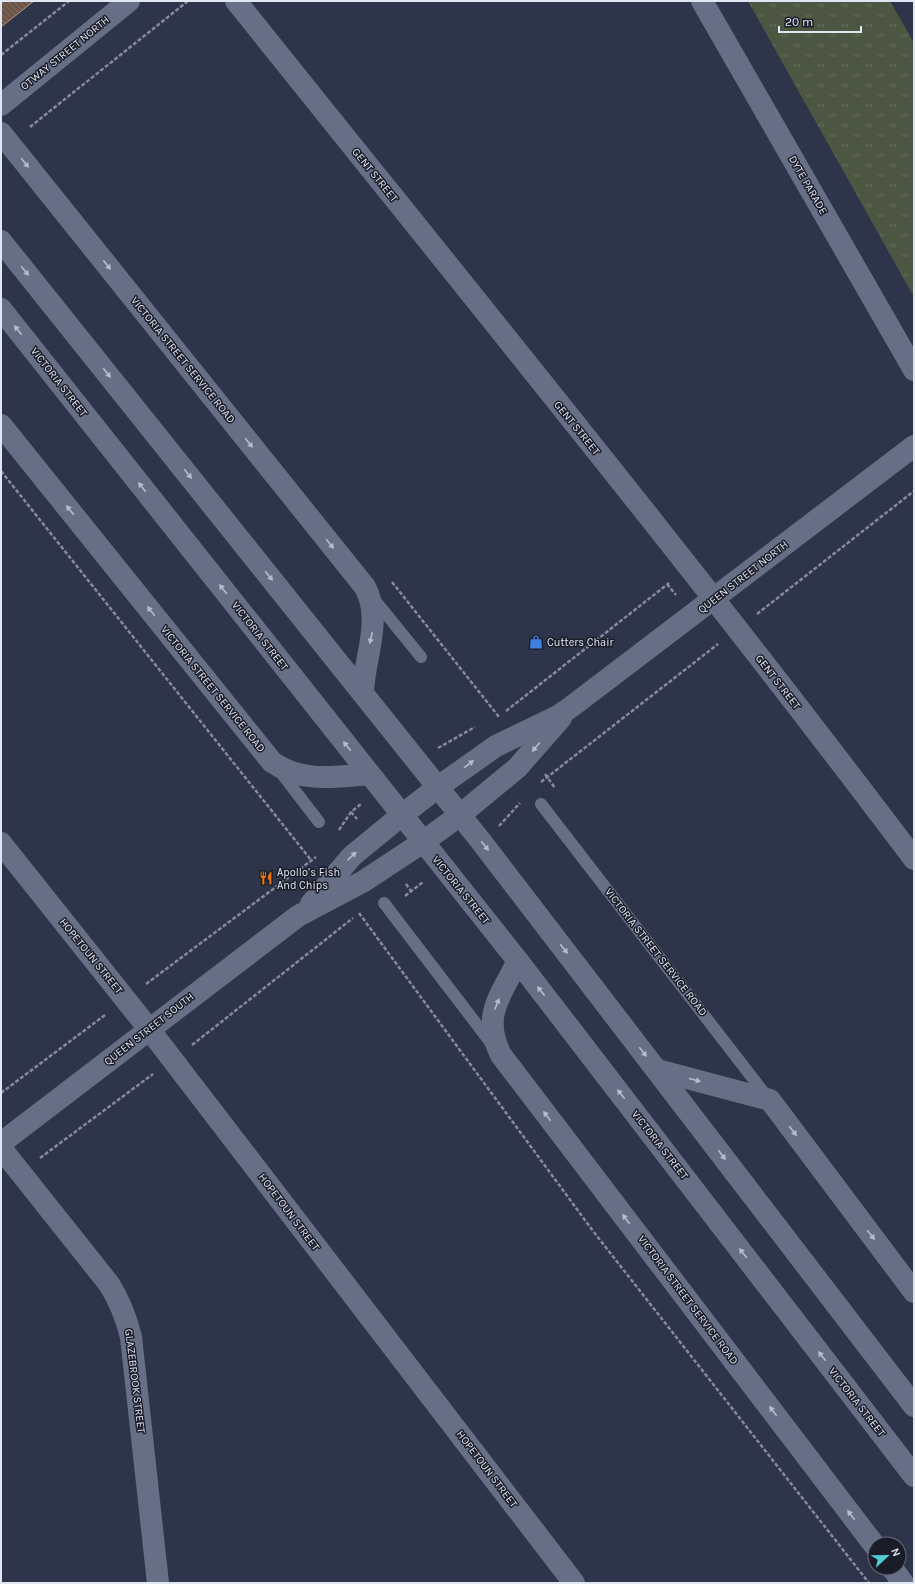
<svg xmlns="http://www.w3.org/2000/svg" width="915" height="1584" font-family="Karla,sans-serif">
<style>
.grass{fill:url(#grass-tufts)}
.building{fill:url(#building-back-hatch);stroke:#ae9584}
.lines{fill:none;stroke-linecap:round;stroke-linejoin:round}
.path{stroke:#858b9d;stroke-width:2.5;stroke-dasharray:4 2;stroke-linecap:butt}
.lane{stroke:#676f87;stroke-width:12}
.street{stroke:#676f87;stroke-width:22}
.secondary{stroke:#676f87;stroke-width:22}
.oneway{fill:#b6bcce}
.labels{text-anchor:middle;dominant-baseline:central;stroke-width:3;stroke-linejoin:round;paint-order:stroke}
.street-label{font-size:11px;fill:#e1e6f4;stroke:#1a1d27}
.poi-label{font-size:11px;fill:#e1e6f4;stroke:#1a1d27;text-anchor:start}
</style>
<defs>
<pattern id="grass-tufts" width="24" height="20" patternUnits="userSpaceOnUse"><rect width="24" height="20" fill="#4d5640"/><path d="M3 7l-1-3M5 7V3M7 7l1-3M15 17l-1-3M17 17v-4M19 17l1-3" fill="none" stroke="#666e5c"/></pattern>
<pattern id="building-back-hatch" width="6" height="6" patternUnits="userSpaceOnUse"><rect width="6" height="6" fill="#6d5647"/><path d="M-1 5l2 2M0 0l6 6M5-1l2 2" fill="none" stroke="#826e62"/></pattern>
</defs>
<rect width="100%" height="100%" fill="#2e354b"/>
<polygon class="grass" points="748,1 890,1 914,43 914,297"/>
<polygon class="building" points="1,1 34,1 1,27"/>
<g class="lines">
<g class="path">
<polyline points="1,55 69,1"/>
<polyline points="30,127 188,1"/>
<polyline points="1,471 311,860"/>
<polyline points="392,582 499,717"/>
<polyline points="667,584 676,595"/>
<polyline points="757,614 914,491"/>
<polyline points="506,711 669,583"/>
<polyline points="438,748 475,727"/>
<polyline points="545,774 555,788"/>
<polyline points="541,782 718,644"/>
<polyline points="351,812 357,819"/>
<polyline points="499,826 520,803"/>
<polyline points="339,830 351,812 361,804"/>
<polyline points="406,884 411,891"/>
<polyline points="405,896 423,882"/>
<polyline points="359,913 593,1231 869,1583"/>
<polyline points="146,984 316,857"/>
<polyline points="192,1045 353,918"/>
<polyline points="1,1093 105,1015"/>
<polyline points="40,1158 153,1074"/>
</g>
<g class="lane">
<polyline points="373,598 421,657"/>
<polyline points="279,770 319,822"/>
<polyline points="541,804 768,1098"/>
<polyline points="384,903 491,1043"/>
</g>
<g class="street">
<path d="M236,1C464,286 695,568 914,859"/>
<polyline points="702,1 914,370"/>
<polyline points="1,105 129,1"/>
<path d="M1,133L365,587C383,620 364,658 363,692"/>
<path d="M1,425L272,762C302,783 335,777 369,774"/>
<polyline points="438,787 496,746 558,716 571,707 914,446"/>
<polyline points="460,815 517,768 561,718"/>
<polyline points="1,843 149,1029 574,1583"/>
<polyline points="311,904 352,856 402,815"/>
<path d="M518,961C501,995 481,1016 501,1055L875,1546"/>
<polyline points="657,1070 770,1100 914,1292"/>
<polyline points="1,1143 298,916 364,881 423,842"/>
<path d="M1,1148L109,1284C120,1301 126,1317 131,1337L158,1583"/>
<polyline points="892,1568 903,1583"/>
</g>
<g class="secondary">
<polyline points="1,241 480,840 914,1406"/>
<polyline points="1,309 518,961 914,1476"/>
<polyline points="402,815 438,787"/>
<polyline points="423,842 460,815"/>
</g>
</g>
<defs><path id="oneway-solid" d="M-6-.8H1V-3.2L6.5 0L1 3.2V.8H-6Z"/></defs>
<g class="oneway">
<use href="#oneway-solid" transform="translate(25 163) rotate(51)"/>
<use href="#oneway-solid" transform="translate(107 265) rotate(51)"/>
<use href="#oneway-solid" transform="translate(25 271) rotate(51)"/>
<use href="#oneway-solid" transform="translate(18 330) rotate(-128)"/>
<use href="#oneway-solid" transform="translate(107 373) rotate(51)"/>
<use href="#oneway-solid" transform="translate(249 443) rotate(51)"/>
<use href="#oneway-solid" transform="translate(188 474) rotate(51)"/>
<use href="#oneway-solid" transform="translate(142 487) rotate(-128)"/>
<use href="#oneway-solid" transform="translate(70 510) rotate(-129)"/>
<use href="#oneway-solid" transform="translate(330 544) rotate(51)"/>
<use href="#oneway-solid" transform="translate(269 576) rotate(51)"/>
<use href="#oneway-solid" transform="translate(223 589) rotate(-128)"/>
<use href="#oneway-solid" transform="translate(151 611) rotate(-129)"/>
<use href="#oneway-solid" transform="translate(371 638) rotate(102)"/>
<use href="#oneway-solid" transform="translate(347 746) rotate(-128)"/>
<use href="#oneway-solid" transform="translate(536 747) rotate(130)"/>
<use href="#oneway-solid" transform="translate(469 764) rotate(-37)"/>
<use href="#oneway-solid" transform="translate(485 846) rotate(52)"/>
<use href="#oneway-solid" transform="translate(352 856) rotate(-43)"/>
<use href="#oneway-solid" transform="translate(564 949) rotate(52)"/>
<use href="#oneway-solid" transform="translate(541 991) rotate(-128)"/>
<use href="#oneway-solid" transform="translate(497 1004) rotate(-68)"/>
<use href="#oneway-solid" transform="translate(643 1052) rotate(52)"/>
<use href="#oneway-solid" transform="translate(695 1080) rotate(15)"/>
<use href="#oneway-solid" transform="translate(621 1094) rotate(-128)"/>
<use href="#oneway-solid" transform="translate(547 1116) rotate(-127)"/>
<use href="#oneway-solid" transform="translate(793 1131) rotate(53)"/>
<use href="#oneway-solid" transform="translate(722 1155) rotate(53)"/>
<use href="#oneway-solid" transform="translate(626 1219) rotate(-127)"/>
<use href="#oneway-solid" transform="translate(871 1235) rotate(53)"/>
<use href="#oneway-solid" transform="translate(743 1253) rotate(-128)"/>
<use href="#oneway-solid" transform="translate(822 1356) rotate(-128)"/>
<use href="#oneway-solid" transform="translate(773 1411) rotate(-127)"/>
<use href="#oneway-solid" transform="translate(851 1515) rotate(-127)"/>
</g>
<defs>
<g id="shop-bare" transform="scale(1.08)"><path d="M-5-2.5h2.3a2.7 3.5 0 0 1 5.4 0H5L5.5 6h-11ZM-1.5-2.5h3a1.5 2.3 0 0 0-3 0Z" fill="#3f7fe0" stroke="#1a1d27" stroke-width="2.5" paint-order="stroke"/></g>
<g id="restaurant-bare" transform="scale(1.08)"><path d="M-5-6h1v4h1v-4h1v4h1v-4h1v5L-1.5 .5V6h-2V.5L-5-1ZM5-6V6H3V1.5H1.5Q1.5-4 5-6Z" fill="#e8710a" stroke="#1a1d27" stroke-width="2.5" paint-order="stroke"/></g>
</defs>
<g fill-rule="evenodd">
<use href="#shop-bare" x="536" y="642"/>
<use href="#restaurant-bare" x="266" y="878"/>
</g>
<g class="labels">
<g class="street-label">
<text transform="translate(65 53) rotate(-39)">OTWAY STREET NORTH</text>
<text transform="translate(375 175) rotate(51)">GENT STREET</text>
<text transform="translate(808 185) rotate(60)">DYTE PARADE</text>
<text transform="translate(183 360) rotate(51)">VICTORIA STREET SERVICE ROAD</text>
<text transform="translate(59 382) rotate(52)">VICTORIA STREET</text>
<text transform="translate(577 428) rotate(51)">GENT STREET</text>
<text transform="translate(743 577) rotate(-38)">QUEEN STREET NORTH</text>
<text transform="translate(260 636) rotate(52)">VICTORIA STREET</text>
<text transform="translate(778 682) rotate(52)">GENT STREET</text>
<text transform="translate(213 689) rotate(51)">VICTORIA STREET SERVICE ROAD</text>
<text transform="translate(461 890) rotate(51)">VICTORIA STREET</text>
<text transform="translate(656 952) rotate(52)">VICTORIA STREET SERVICE ROAD</text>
<text transform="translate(91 956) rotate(51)">HOPETOUN STREET</text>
<text transform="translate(149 1029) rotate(-38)">QUEEN STREET SOUTH</text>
<text transform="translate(660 1145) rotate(52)">VICTORIA STREET</text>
<text transform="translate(289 1212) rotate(53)">HOPETOUN STREET</text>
<text transform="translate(688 1300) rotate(53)">VICTORIA STREET SERVICE ROAD</text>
<text transform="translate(135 1381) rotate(83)">GLAZEBROOK STREET</text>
<text transform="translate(857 1402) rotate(52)">VICTORIA STREET</text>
<text transform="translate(487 1469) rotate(53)">HOPETOUN STREET</text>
</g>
<g class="poi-label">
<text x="547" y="642">Cutters Chair</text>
<text x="277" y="872">Apollo’s Fish<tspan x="277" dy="13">And Chips</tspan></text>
</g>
</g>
<rect width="915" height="1584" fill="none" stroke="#e1e6f4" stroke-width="4"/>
<g transform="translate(887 1556) rotate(68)"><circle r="19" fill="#1a1d27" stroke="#6a6d79"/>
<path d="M0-3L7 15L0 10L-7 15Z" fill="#51ccd4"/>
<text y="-6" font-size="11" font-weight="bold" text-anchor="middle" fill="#e1e6f4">N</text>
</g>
<path d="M779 26v6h82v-6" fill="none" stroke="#e1e6f4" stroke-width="2"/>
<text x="785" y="26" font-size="12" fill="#e1e6f4" stroke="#1a1d27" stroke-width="3" paint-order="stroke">20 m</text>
</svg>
